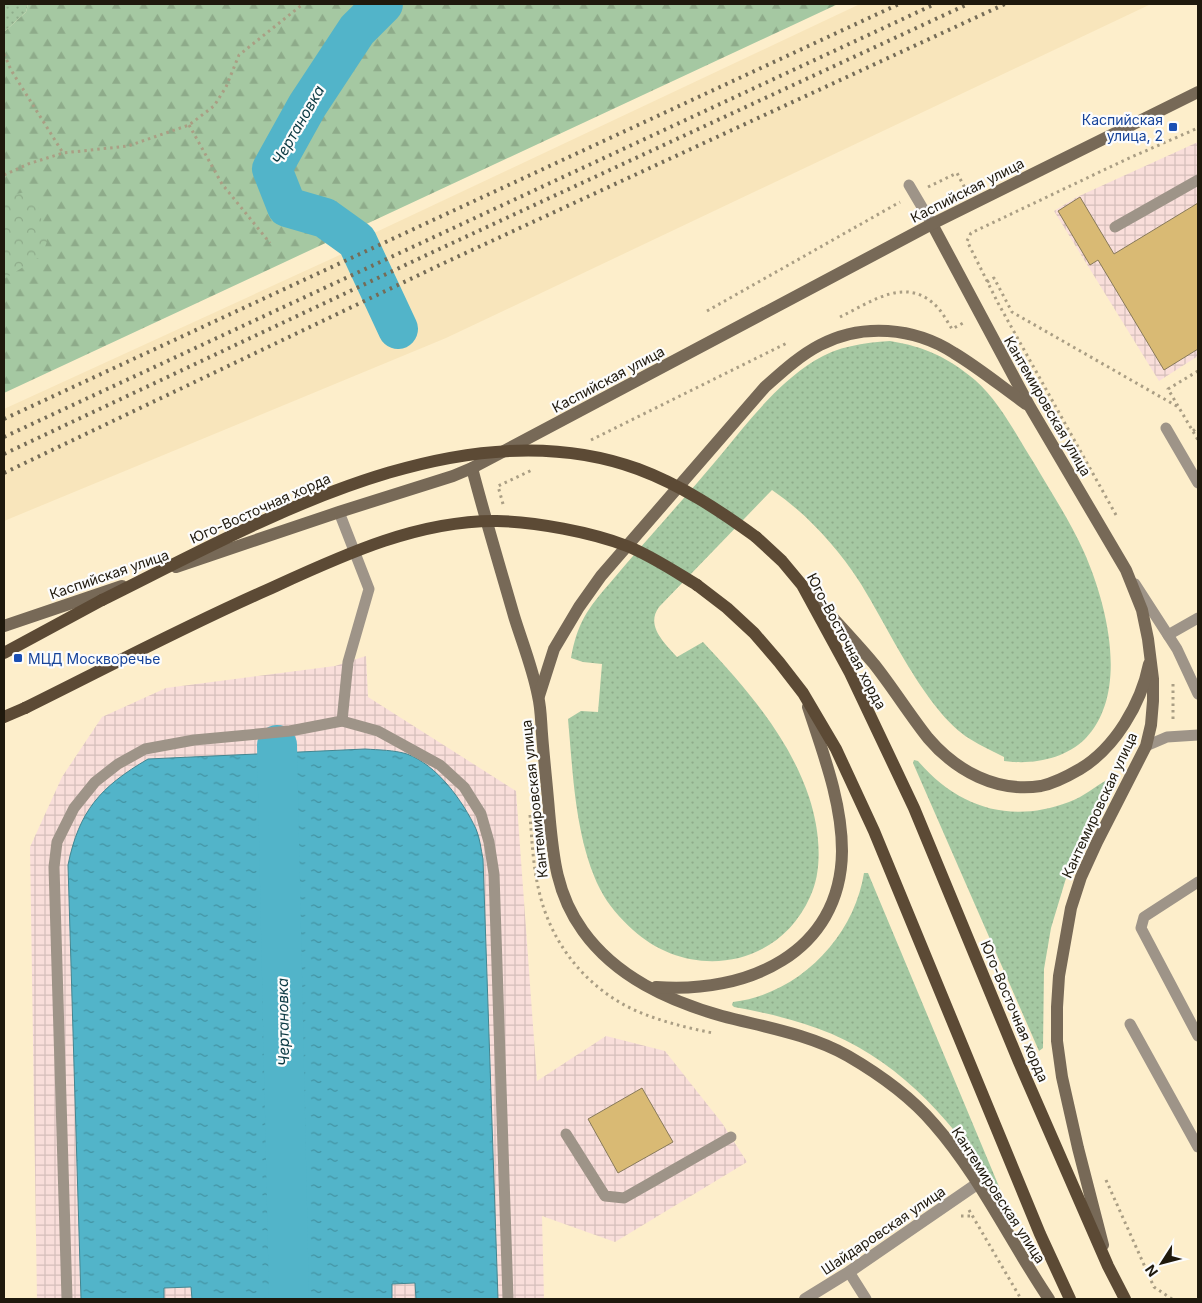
<svg xmlns="http://www.w3.org/2000/svg" width="1202" height="1303" font-family="Inter,sans-serif">
<style>
.built{fill:#f8e5bb}
.industrial{fill:url(#industrial-grid)}
.grass{fill:url(#grass-dots)}
.forest{fill:url(#forest-firs)}
.park{fill:url(#park-crowns)}
.water{fill:url(#water-ripples);stroke:#438691}
.lines{fill:none;stroke-linecap:round;stroke-linejoin:round}
.river{stroke:#52b4c9;stroke-width:40}
.building{fill:#d9ba74;stroke:#887a5a}
.path{stroke:#aa9e84;stroke-width:3;stroke-dasharray:2.5 4;stroke-linecap:butt}
.service{stroke:#9e9488;stroke-width:11}
.minor{stroke:#9e9488;stroke-width:12}
.secondary{stroke:#776957;stroke-width:12}
.primary{stroke:#5c4a35;stroke-width:12}
.rail{stroke:#756c57;stroke-width:4;stroke-dasharray:2.5 5;stroke-linecap:butt}
.primary-bridge{stroke:#5c4a35;stroke-width:12}
.transit-dot{fill:#1a4fb4;stroke:#fcfcfc;stroke-width:2}
.labels{text-anchor:middle;dominant-baseline:central;stroke-width:4.5;stroke-linejoin:round;paint-order:stroke}
.transit-label{font-size:14px;fill:#164399;stroke:#fcfcfc;text-anchor:end}
.street-label{font-size:14px;fill:#1f190d;stroke:#fcfcfc}
.water-label{font-size:15px;font-style:italic;fill:#0a3942;stroke:#fcfcfc}
</style>
<defs>
<pattern id="industrial-grid" width="8" height="8" patternUnits="userSpaceOnUse" patternTransform="scale(1.25)"><rect width="8" height="8" fill="#f9deda"/><path d="M0 4h8M4 0v8" fill="none" stroke="#d5beba"/></pattern>
<pattern id="grass-dots" width="8" height="8" patternUnits="userSpaceOnUse" patternTransform="scale(1.25)"><rect width="8" height="8" fill="#a5c8a2"/><path d="M2 2h.1M6 6h.1" fill="none" stroke="#8eab8a" stroke-width="1.8" stroke-linecap="round"/></pattern>
<pattern id="forest-firs" width="22" height="20" patternUnits="userSpaceOnUse" patternTransform="scale(1.25)"><rect width="22" height="20" fill="#a5c8a2"/><path d="M5 1l3.5 6h-7zM16 11l3.5 6h-7z" fill="#8eab8a"/></pattern>
<pattern id="park-crowns" width="20" height="18" patternUnits="userSpaceOnUse" patternTransform="scale(1.25)"><rect width="20" height="18" fill="#a5c8a2"/><path d="M2 6a3 3 0 1 1 6 0M12 15a3 3 0 1 1 6 0" fill="none" stroke="#8eab8a"/></pattern>
<pattern id="water-ripples" width="26" height="14" patternUnits="userSpaceOnUse" patternTransform="scale(1.25)"><rect width="26" height="14" fill="#52b4c9"/><path d="M2 4q2-2 4 0t4 0M15 11q2-2 4 0t4 0" fill="none" stroke="#4392a2"/></pattern>
</defs>
<rect width="100%" height="100%" fill="#fdeecb"/>
<polygon class="built" points="860,4 1151,4 446,338 4,521 4,409 355,248 372,234"/>
<g class="industrial">
<polygon points="1198,142 1198,356 1159,381 1054,211 1077,197"/>
<polygon points="366,656 368,697 516,791 537,1081 606,1036 665,1051 722,1123 747,1162 615,1242 542,1216 544,1299 37,1299 30,847 62,777 102,717 166,688 335,666"/>
</g>
<g class="grass">
<polygon points="4,4 28,4 26,12 4,32"/>
<path d="M890,341C926,347 947,357 975,380C1000,402 1016,435 1034,463C1051,492 1070,521 1084,552C1107,604 1130,693 1085,739C1064,759 1033,765 1004,761V757C993,751 981,746 970,739C925,711 888,626 859,581C837,547 806,513 772,490L659,607C645,626 665,643 677,657L703,642C745,687 789,737 809,797C819,827 824,868 810,897C778,969 689,981 633,930C620,918 608,905 600,889C575,839 573,773 568,719L581,711L598,712L602,664L583,662L571,658C577,624 587,609 610,583C646,540 684,499 720,456C748,422 776,385 814,361C838,346 863,343 890,341Z"/>
<path d="M914,760L918,761C958,808 1011,824 1069,802C1084,797 1095,786 1109,779L1111,783L1070,865L1051,928L1044,969L1043,1048L1039,1051L913,763Z"/>
<path d="M864,873H868L1000,1189L997,1191C957,1126 904,1065 832,1034C801,1021 767,1013 734,1007L732,1005L733,1002C799,994 854,937 864,873Z"/>
</g>
<polygon class="forest" points="28,4 838,4 4,393 4,32 26,12"/>
<polygon class="park" points="34,190 47,242 41,256 4,279 4,197"/>
<path class="water" d="M365,749C379,750 394,750 407,754C437,765 463,801 476,829C480,838 481,850 483,859L498,1299H416L415,1283L392,1284V1299H306L293,762L264,764L274,1299H192L191,1287L164,1288V1299H81L68,865C79,811 100,787 148,759Z"/>
<g class="lines">
<g class="river">
<polyline points="383,4 357,30 307,106 272,169 287,207 325,218 357,241 398,329"/>
<polyline points="277,745 289,1299"/>
</g>
</g>
<g class="building">
<polygon points="1080,197 1114,254 1198,203 1198,349 1164,370 1098,260 1090,265 1058,211"/>
<polygon points="642,1088 673,1142 618,1173 588,1119"/>
</g>
<g class="lines">
<g class="path">
<polyline points="4,54 11,70 63,153"/>
<polyline points="189,125 222,184 270,243"/>
<polyline points="4,175 28,164 63,153 128,146 189,125 214,106 226,87 239,55 303,4"/>
<polyline points="928,187 957,173 966,190"/>
<polyline points="987,282 994,278 1012,312 1180,408"/>
<polyline points="707,311 900,202"/>
<path d="M840,317C873,301 908,274 939,309C944,315 948,323 952,329L965,322"/>
<polyline points="1198,371 1168,389 1198,440"/>
<polyline points="1193,431 1198,427"/>
<polyline points="591,440 787,343"/>
<polyline points="503,504 498,486 532,470"/>
<polyline points="1116,515 998,303 967,241 971,233 1127,159 1198,128"/>
<polyline points="1173,684 1173,720"/>
<path d="M530,815C532,841 533,866 539,891C551,945 589,991 639,1012C663,1022 688,1028 713,1033"/>
<polyline points="1106,1180 1154,1287 1172,1299"/>
<polyline points="969,1210 1021,1299"/>
<polyline points="961,1216 973,1216"/>
</g>
<g class="service">
<polyline points="909,185 932,224"/>
<polyline points="1115,227 1198,180"/>
<polyline points="1166,428 1198,483"/>
<polyline points="339,512 369,589 348,662 342,721"/>
<polyline points="1135,584 1177,649 1198,694"/>
<polyline points="1168,635 1198,618"/>
<polyline points="1146,746 1167,737 1198,735"/>
<polyline points="1198,882 1144,917 1141,928 1198,1036"/>
<polyline points="1130,1024 1198,1147"/>
<polyline points="566,1134 605,1196 624,1198 731,1137"/>
<polyline points="849,1272 866,1299"/>
<polyline points="67,1299 54,867 57,842 74,808 95,782 118,764 145,749 194,740 290,731 342,721 378,731 440,765 464,787 481,814 489,842 494,874 508,1299"/>
</g>
<polyline class="minor" points="805,1299 849,1272 977,1184"/>
<g class="secondary">
<polyline points="932,224 1030,407 1126,570 1142,610 1148,639 1153,679 1153,701 1151,725 1146,746 1097,842 1081,877 1071,908 1059,976 1057,1007 1057,1041 1062,1077 1078,1148 1103,1245"/>
<path d="M472,468C485,518 500,567 514,616C522,642 533,669 538,696C541,708 541,722 542,734C544,760 547,786 549,811C553,856 556,894 583,931C616,977 669,1001 722,1016C764,1027 809,1034 848,1056C879,1074 911,1097 934,1124C979,1175 1011,1243 1049,1299"/>
<polyline points="176,567 339,512 453,476 472,468 932,224 1198,92"/>
<path d="M808,591C830,615 853,639 874,664C893,688 909,714 928,738C956,771 997,793 1041,786C1055,783 1068,776 1080,769C1115,748 1141,704 1149,664"/>
<polyline points="4,626 122,586"/>
<path d="M539,696L554,649L579,607L601,576L765,387C782,372 799,356 820,345C862,323 914,327 954,353C979,368 1002,387 1026,404"/>
<path d="M656,987C746,994 841,954 842,851C842,802 823,753 808,707"/>
</g>
<g class="primary">
<polyline points="756,537 782,561 802,585 850,673 914,808 1019,1062 1108,1266 1125,1299"/>
<polyline points="697,585 727,608 754,633 779,662 803,693 836,749 874,831 1040,1234 1070,1299"/>
<polyline points="4,653 102,600"/>
<polyline points="4,717 25,708"/>
</g>
<g class="rail">
<polyline points="4,419 899,4"/>
<polyline points="4,437 935,4"/>
<polyline points="4,454 433,252 968,4"/>
<polyline points="4,473 444,263 1005,4"/>
</g>
<g class="primary-bridge">
<path d="M102,600C258,523 460,404 638,469C681,485 719,510 756,537"/>
<path d="M25,708C106,668 185,626 267,590C339,557 416,520 497,521C536,522 591,532 627,546C652,556 674,571 697,585"/>
</g>
</g>
<g class="transit-dot">
<rect x="1168" y="122" width="10" height="10" rx="2.5"/>
<rect x="13" y="653" width="10" height="10" rx="2.5"/>
</g>
<g class="labels">
<g class="transit-label">
<text x="1163" y="119">Каспийская<tspan x="1163" dy="16">улица, 2</tspan></text>
<text x="28" y="658" text-anchor="start">МЦД Москворечье</text>
</g>
<g class="street-label">
<text transform="translate(967 190) rotate(-27)">Каспийская улица</text>
<text transform="translate(608 379) rotate(-28)">Каспийская улица</text>
<text transform="translate(1048 406) rotate(60)">Кантемировская улица</text>
<text transform="translate(260 508) rotate(-24)">Юго-Восточная хорда</text>
<text transform="translate(109 574) rotate(-19)">Каспийская улица</text>
<text transform="translate(847 641) rotate(62)">Юго-Восточная хорда</text>
<text transform="translate(534 799) rotate(-96)">Кантемировская улица</text>
<text transform="translate(1099 805) rotate(-65)">Кантемировская улица</text>
<text transform="translate(1015 1011) rotate(67)">Юго-Восточная хорда</text>
<text transform="translate(999 1195) rotate(57)">Кантемировская улица</text>
<text transform="translate(883 1230) rotate(-34)">Шайдаровская улица</text>
</g>
<g class="water-label">
<text transform="translate(298 125) rotate(-60)">Чертановка</text>
<text transform="translate(283 1022) rotate(-91)">Чертановка</text>
</g>
</g>
<rect width="1202" height="1303" fill="none" stroke="#1f190d" stroke-width="10"/>
<g transform="translate(1162 1263) rotate(234)" stroke="#fcfcfc" stroke-width="4" paint-order="stroke">
<path d="M0-4L9 19L0 12L-9 19Z" fill="#1f190d"/>
<text y="-8" font-size="14" font-weight="bold" text-anchor="middle" fill="#1f190d">N</text>
</g>
</svg>
